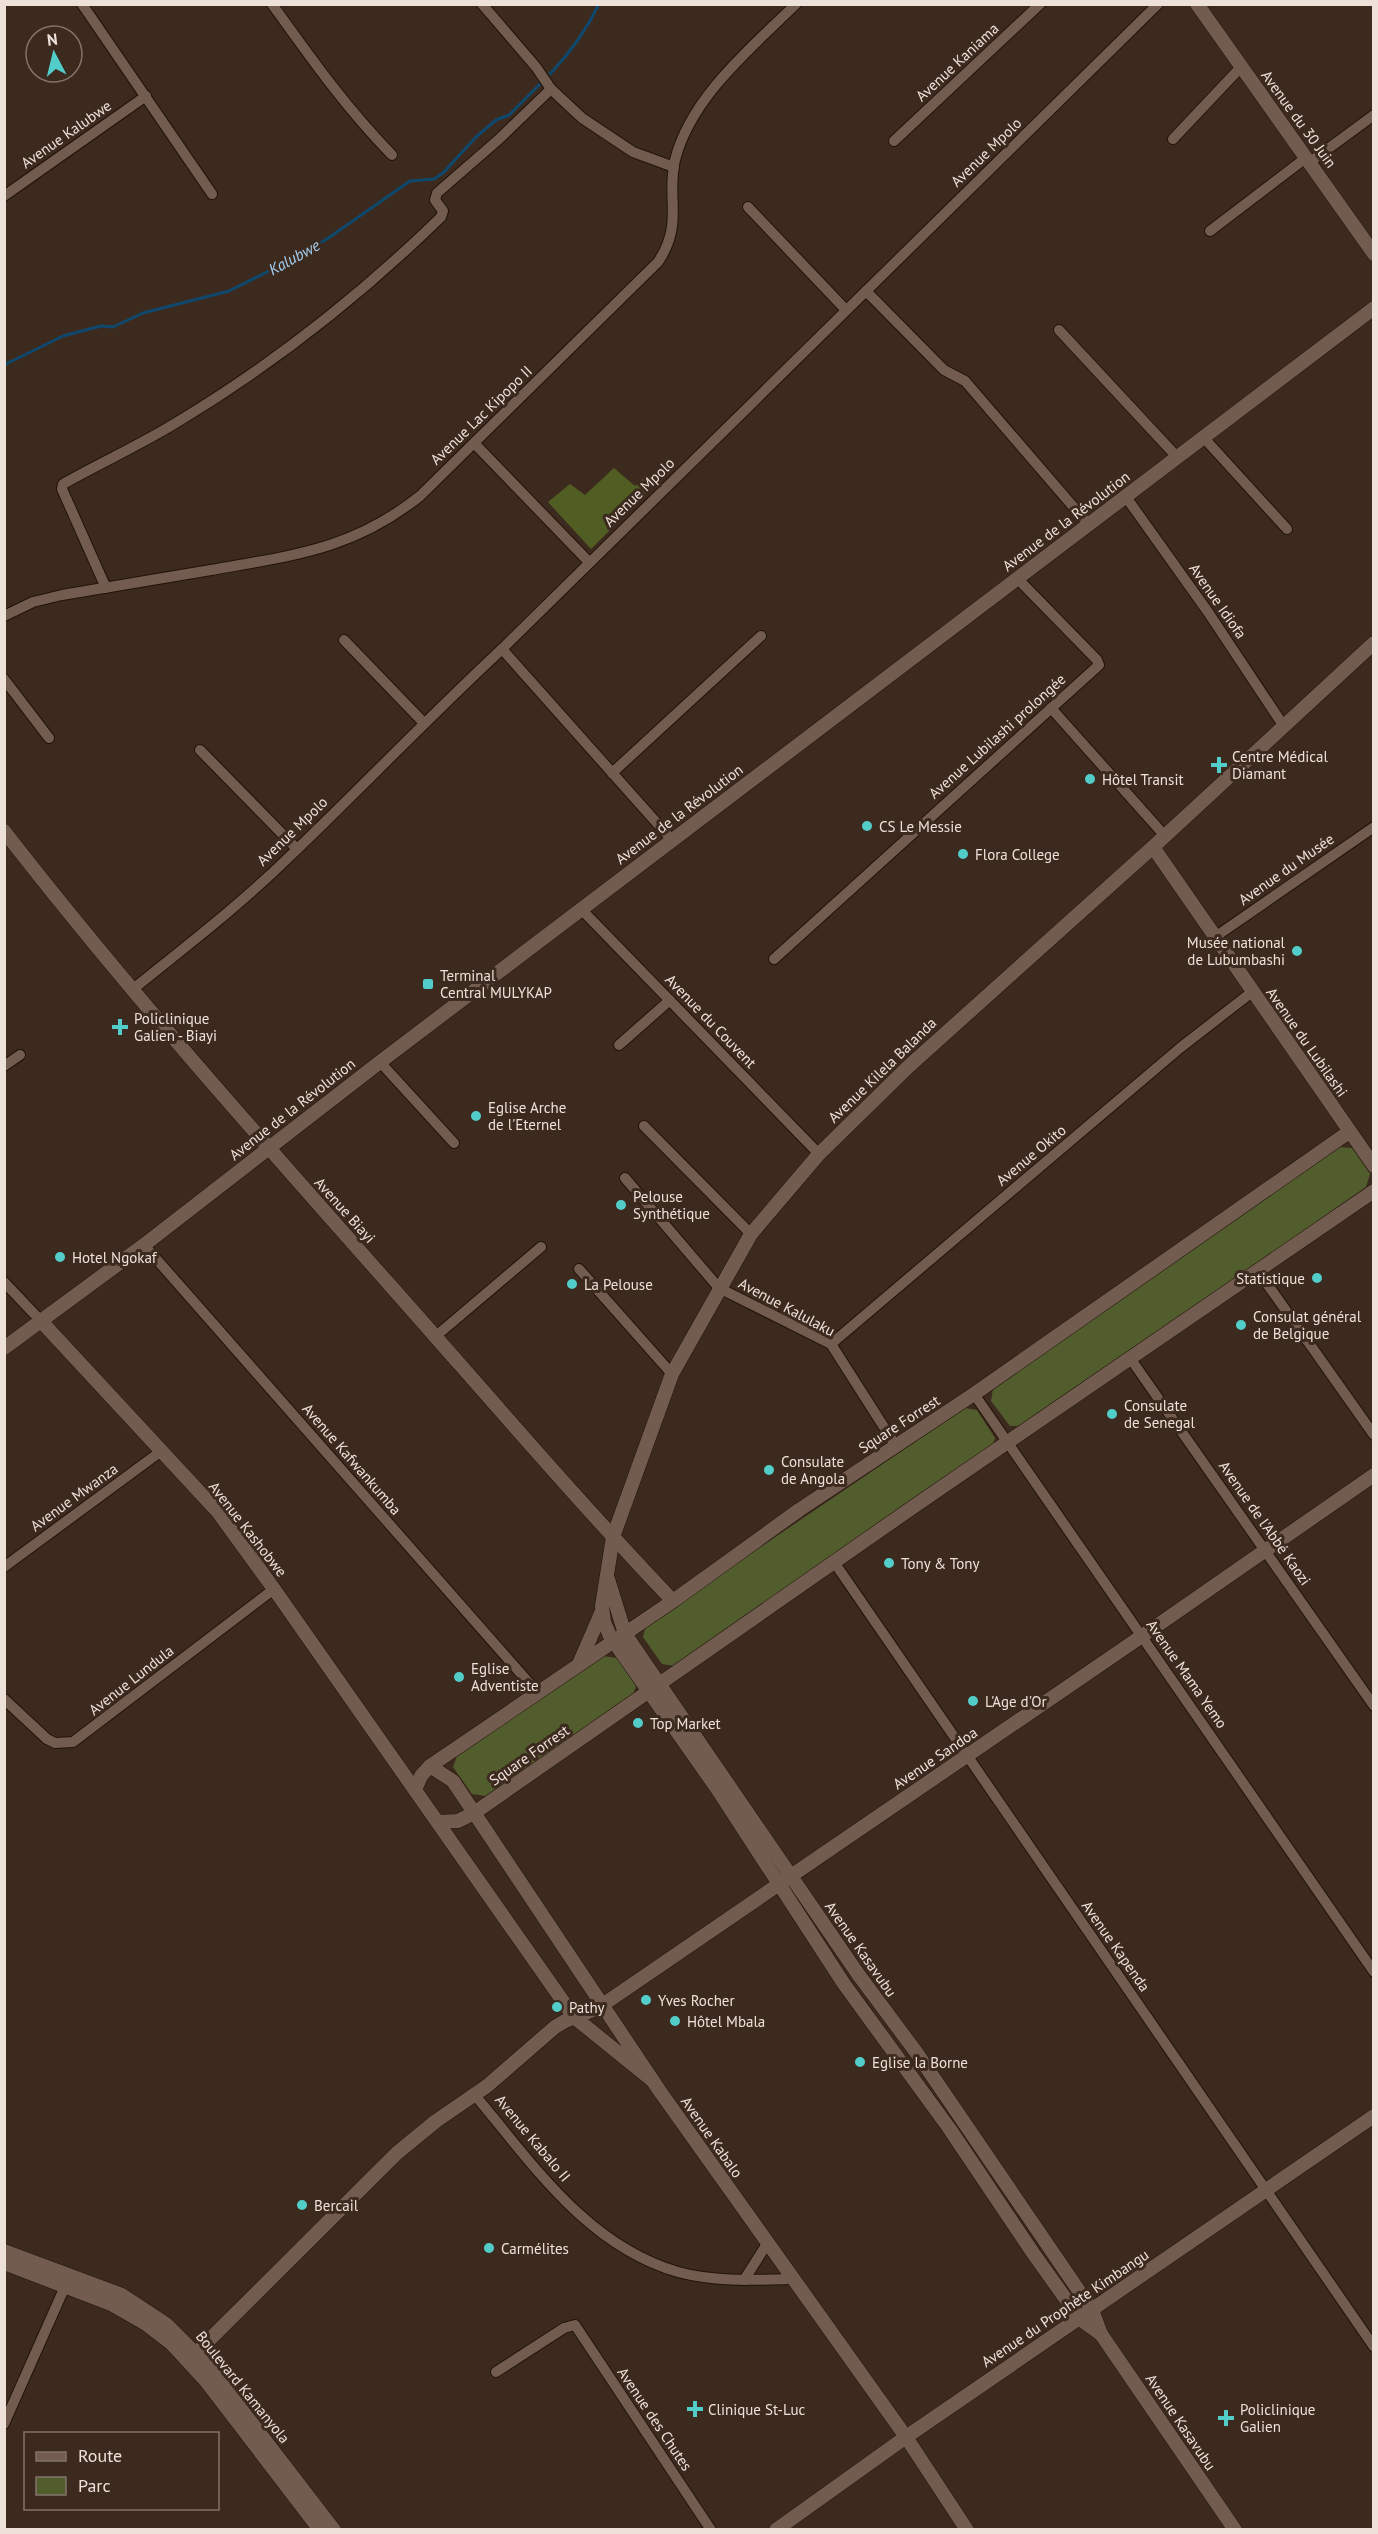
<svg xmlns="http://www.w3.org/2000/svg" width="1378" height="2534" font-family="'PT Sans',sans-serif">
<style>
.green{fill:#525d2e}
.forest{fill:#515e23}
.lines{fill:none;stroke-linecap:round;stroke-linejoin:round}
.stream{stroke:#0f486d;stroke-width:3}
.street-casing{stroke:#231208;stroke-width:12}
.secondary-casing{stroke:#231208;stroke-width:15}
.street{stroke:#725c50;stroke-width:10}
.secondary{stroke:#725c50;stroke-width:14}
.poi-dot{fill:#53cdc9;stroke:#3d2a1f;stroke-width:2}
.labels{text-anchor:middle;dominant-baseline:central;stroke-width:6;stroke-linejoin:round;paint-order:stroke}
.street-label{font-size:15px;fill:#eee1da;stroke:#3d2a1f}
.poi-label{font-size:15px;fill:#eee1da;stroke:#3d2a1f;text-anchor:start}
.water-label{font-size:16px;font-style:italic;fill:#a3d0f4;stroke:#3d2a1f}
</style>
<rect width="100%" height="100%" fill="#3d2a1f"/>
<g class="green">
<polygon points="1339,1147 1352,1148 1370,1174 1366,1187 1023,1426 1010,1426 991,1401 993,1389"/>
<polygon points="965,1408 977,1410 995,1438 992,1447 675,1666 662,1664 643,1637 646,1625"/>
<polygon points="603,1656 617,1658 636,1686 632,1697 486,1796 472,1794 453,1767 457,1756"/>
</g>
<polygon class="forest" points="614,468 635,486 643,479 653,487 591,549 548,502 570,484 585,495"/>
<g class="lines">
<g class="stream">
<path d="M550,74C569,54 587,29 599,4"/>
<polyline points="4,365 63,336 101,326 113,327 143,313 229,291 265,273 327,239 410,181 434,179 443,173 476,137 496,120 509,115 543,81"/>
</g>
<g class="street-casing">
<g id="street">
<polyline points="82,4 212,194"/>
<path d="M272,4C310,57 346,108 392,155"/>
<polyline points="482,4 536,67 551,89 582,118 633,152 674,167"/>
<polyline points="1173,139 1241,67"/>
<polyline points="894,141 1040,4"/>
<polyline points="1310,162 1374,115"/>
<polyline points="4,196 146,96"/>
<polyline points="748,207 846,310"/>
<polyline points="1210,231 1307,157"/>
<polyline points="866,291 944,370 965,381 1089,525"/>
<polyline points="1059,330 1178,458"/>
<polyline points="1204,438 1287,529"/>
<polyline points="474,443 589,562"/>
<polyline points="1126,497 1208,612 1283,725"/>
<path d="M106,588L62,489L63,484C102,462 142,444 179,421C275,363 362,294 441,217L443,211L435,200L437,193L498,140L551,89"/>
<path d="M4,616L33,602L62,595C112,587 161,578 211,570C294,555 352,550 420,496L658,262C684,223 666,199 675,160C691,97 751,48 796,4"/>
<polyline points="344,640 423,722"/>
<polyline points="502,649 672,840"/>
<polyline points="4,679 49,738"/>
<polyline points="1051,708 1165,836"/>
<polyline points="200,750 297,849"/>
<polyline points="612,773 761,636"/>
<polyline points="581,909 819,1154"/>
<polyline points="1215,937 1374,827"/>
<polyline points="774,959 1099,665 1097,660 1017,578"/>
<path d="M132,990C185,947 240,905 289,857C361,788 429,717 502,649L1158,4"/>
<polyline points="619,1045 670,1000"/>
<polyline points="380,1062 454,1143"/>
<polyline points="4,1066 20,1055"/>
<polyline points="644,1126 751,1234"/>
<polyline points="625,1178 719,1288 831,1344 896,1446"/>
<polyline points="144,1245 537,1692"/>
<polyline points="579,1269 672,1374"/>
<polyline points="1258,1271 1374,1435"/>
<polyline points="4,1282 40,1320"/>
<polyline points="436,1336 541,1247"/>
<polyline points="831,1344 1180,1048 1252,992"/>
<polyline points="1130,1358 1374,1706"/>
<polyline points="974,1394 1374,1972"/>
<polyline points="834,1562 1374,2347"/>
<polyline points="4,1567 160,1452"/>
<polyline points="4,1699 47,1739 55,1743 73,1742 274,1589"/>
<path d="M474,2094C532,2163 587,2246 678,2272C715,2282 754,2280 792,2279"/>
<polyline points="744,2280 767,2244"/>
<polyline points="496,2372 564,2328 575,2325 711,2530"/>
<polyline points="4,2424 67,2282"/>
</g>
</g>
<g class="secondary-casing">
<g id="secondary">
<polyline points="1197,4 1374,254"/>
<path d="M4,831C126,988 258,1136 389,1284C483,1390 575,1498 673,1601"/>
<polyline points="1153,847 1374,1166"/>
<polyline points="40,1320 218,1512 274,1589 574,2017 652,2080"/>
<polyline points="4,1348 144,1245 380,1062 1374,308"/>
<polyline points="608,1579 625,1634 858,1974 916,2052 1092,2310 1101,2334 1235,2530"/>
<polyline points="579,1664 602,1611"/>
<polyline points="430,1766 453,1781 659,2090 906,2437 967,2530"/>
<polyline points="415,1790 421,1776 430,1766 673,1601 799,1510 974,1394 1349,1132"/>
<polyline points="438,1822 458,1821 474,1813 916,1505 1374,1191"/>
<polyline points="4,2251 122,2295 166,2324 207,2365 334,2530"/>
<polyline points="4,2263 111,2304 146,2324 172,2344 206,2381 320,2530"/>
<polyline points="1101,2334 1080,2319 1033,2253 949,2128 844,1984 718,1790 610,1636 604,1622 602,1606 613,1537 672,1374 751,1234 819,1154 909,1066 1153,847 1374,643"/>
<polyline points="189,2360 397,2153 436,2121 487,2086 555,2027 565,2021 598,2008 1142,1636 1374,1475"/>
<polyline points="776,2530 906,2437 1374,2116"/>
</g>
</g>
<use href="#street" class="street"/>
<use href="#secondary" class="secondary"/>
</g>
<g class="poi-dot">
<path d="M1216 756h6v6h6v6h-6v6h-6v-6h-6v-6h6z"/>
<circle cx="1090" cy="779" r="6"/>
<circle cx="867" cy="826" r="6"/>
<circle cx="963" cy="854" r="6"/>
<circle cx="1297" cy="951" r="6"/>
<rect x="422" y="978" width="12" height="12" rx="3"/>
<path d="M117 1018h6v6h6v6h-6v6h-6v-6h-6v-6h6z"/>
<circle cx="476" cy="1116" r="6"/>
<circle cx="621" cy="1205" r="6"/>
<circle cx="60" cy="1257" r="6"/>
<circle cx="1317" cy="1278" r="6"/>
<circle cx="572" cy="1284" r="6"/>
<circle cx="1241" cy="1325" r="6"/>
<circle cx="1112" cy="1414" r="6"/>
<circle cx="769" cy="1470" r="6"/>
<circle cx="889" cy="1563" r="6"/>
<circle cx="459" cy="1677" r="6"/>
<circle cx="973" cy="1701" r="6"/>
<circle cx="638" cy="1723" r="6"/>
<circle cx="646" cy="2000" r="6"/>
<circle cx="557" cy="2007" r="6"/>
<circle cx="675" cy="2021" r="6"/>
<circle cx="860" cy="2062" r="6"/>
<circle cx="302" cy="2205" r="6"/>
<circle cx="489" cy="2248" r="6"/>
<path d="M692 2400h6v6h6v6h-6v6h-6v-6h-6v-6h6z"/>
<path d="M1223 2409h6v6h6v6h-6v6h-6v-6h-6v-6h6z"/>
</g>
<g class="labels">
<g class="street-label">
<text transform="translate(957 62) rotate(-43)">Avenue Kaniama</text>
<text transform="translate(1299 119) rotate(54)">Avenue du 30 Juin</text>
<text transform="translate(66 134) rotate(-35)">Avenue Kalubwe</text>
<text transform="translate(986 152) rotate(-44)">Avenue Mpolo</text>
<text transform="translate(481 415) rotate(-44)">Avenue Lac Kipopo II</text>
<text transform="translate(639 492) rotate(-44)">Avenue Mpolo</text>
<text transform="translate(1066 521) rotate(-37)">Avenue de la Révolution</text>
<text transform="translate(1218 601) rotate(55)">Avenue Idiofa</text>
<text transform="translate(997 736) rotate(-42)">Avenue Lubilashi prolongée</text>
<text transform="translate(679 814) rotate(-37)">Avenue de la Révolution</text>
<text transform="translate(292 831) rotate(-44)">Avenue Mpolo</text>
<text transform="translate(1286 869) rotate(-35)">Avenue du Musée</text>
<text transform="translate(711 1021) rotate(46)">Avenue du Couvent</text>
<text transform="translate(1307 1042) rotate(55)">Avenue du Lubilashi</text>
<text transform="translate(882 1070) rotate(-44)">Avenue Kilela Balanda</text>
<text transform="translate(292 1109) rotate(-38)">Avenue de la Révolution</text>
<text transform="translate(1031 1155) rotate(-40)">Avenue Okito</text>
<text transform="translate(345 1210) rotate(48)">Avenue Biayi</text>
<text transform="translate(787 1307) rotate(28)">Avenue Kalulaku</text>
<text transform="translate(899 1424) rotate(-33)">Square Forrest</text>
<text transform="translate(352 1459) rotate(49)">Avenue Kafwankumba</text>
<text transform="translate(74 1497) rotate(-36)">Avenue Mwanza</text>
<text transform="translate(1265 1523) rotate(55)">Avenue de l'Abbé Kaozi</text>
<text transform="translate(248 1529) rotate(52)">Avenue Kashobwe</text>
<text transform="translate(1187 1674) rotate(55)">Avenue Mama Yemo</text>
<text transform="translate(131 1680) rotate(-38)">Avenue Lundula</text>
<text transform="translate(529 1755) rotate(-35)">Square Forrest</text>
<text transform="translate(935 1758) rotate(-34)">Avenue Sandoa</text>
<text transform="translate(1116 1946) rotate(55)">Avenue Kapenda</text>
<text transform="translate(861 1949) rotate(55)">Avenue Kasavubu</text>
<text transform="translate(712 2137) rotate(55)">Avenue Kabalo</text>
<text transform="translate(533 2138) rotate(50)">Avenue Kabalo II</text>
<text transform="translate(1065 2308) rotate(-34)">Avenue du Prophète Kimbangu</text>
<text transform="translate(243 2387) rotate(51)">Boulevard Kamanyola</text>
<text transform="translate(655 2419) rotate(56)">Avenue des Chutes</text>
<text transform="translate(1181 2422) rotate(56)">Avenue Kasavubu</text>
</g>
<g class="poi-label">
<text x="1232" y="756">Centre Médical<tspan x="1232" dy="17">Diamant</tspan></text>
<text x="1102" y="779">Hôtel Transit</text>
<text x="879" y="826">CS Le Messie</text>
<text x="975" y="854">Flora College</text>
<text x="1285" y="942" text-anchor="end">Musée national<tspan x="1285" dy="17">de Lubumbashi</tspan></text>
<text x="440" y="975">Terminal<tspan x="440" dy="17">Central MULYKAP</tspan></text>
<text x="134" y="1018">Policlinique<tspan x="134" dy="17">Galien - Biayi</tspan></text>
<text x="488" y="1107">Eglise Arche<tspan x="488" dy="17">de l'Eternel</tspan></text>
<text x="633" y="1196">Pelouse<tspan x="633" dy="17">Synthétique</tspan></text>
<text x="72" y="1257">Hotel Ngokaf</text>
<text x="1305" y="1278" text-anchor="end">Statistique</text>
<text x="584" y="1284">La Pelouse</text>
<text x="1253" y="1316">Consulat général<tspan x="1253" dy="17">de Belgique</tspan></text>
<text x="1124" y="1405">Consulate<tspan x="1124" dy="17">de Senegal</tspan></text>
<text x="781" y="1461">Consulate<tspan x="781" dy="17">de Angola</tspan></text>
<text x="901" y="1563">Tony &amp; Tony</text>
<text x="471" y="1668">Eglise<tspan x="471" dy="17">Adventiste</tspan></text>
<text x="985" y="1701">L'Age d'Or</text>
<text x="650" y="1723">Top Market</text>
<text x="658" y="2000">Yves Rocher</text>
<text x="569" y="2007">Pathy</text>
<text x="687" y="2021">Hôtel Mbala</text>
<text x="872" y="2062">Eglise la Borne</text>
<text x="314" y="2205">Bercail</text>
<text x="501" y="2248">Carmélites</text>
<text x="708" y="2409">Clinique St-Luc</text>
<text x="1240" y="2409">Policlinique<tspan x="1240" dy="17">Galien</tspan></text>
</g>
<g class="water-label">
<text transform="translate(294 257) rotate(-29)">Kalubwe</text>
</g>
</g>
<rect width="1378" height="2534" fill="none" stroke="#eee1da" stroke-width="12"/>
<rect x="24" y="2432" width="195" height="78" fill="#3d2a1f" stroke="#84736a" stroke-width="1.5"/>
<rect x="36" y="2452" width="30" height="9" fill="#725c50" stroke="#84736a" stroke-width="1.5"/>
<text x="78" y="2462" font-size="18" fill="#eee1da">Route</text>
<rect x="36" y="2477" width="30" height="18" fill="#525d2e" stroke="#84736a" stroke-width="1.5"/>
<text x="78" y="2492" font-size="18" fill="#eee1da">Parc</text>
<g transform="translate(54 54) rotate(353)"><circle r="28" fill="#3d2a1f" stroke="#84736a" stroke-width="1.5"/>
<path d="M0-4.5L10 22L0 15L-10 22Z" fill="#53cdc9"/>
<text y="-9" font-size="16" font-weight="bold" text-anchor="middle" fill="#eee1da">N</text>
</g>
</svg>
